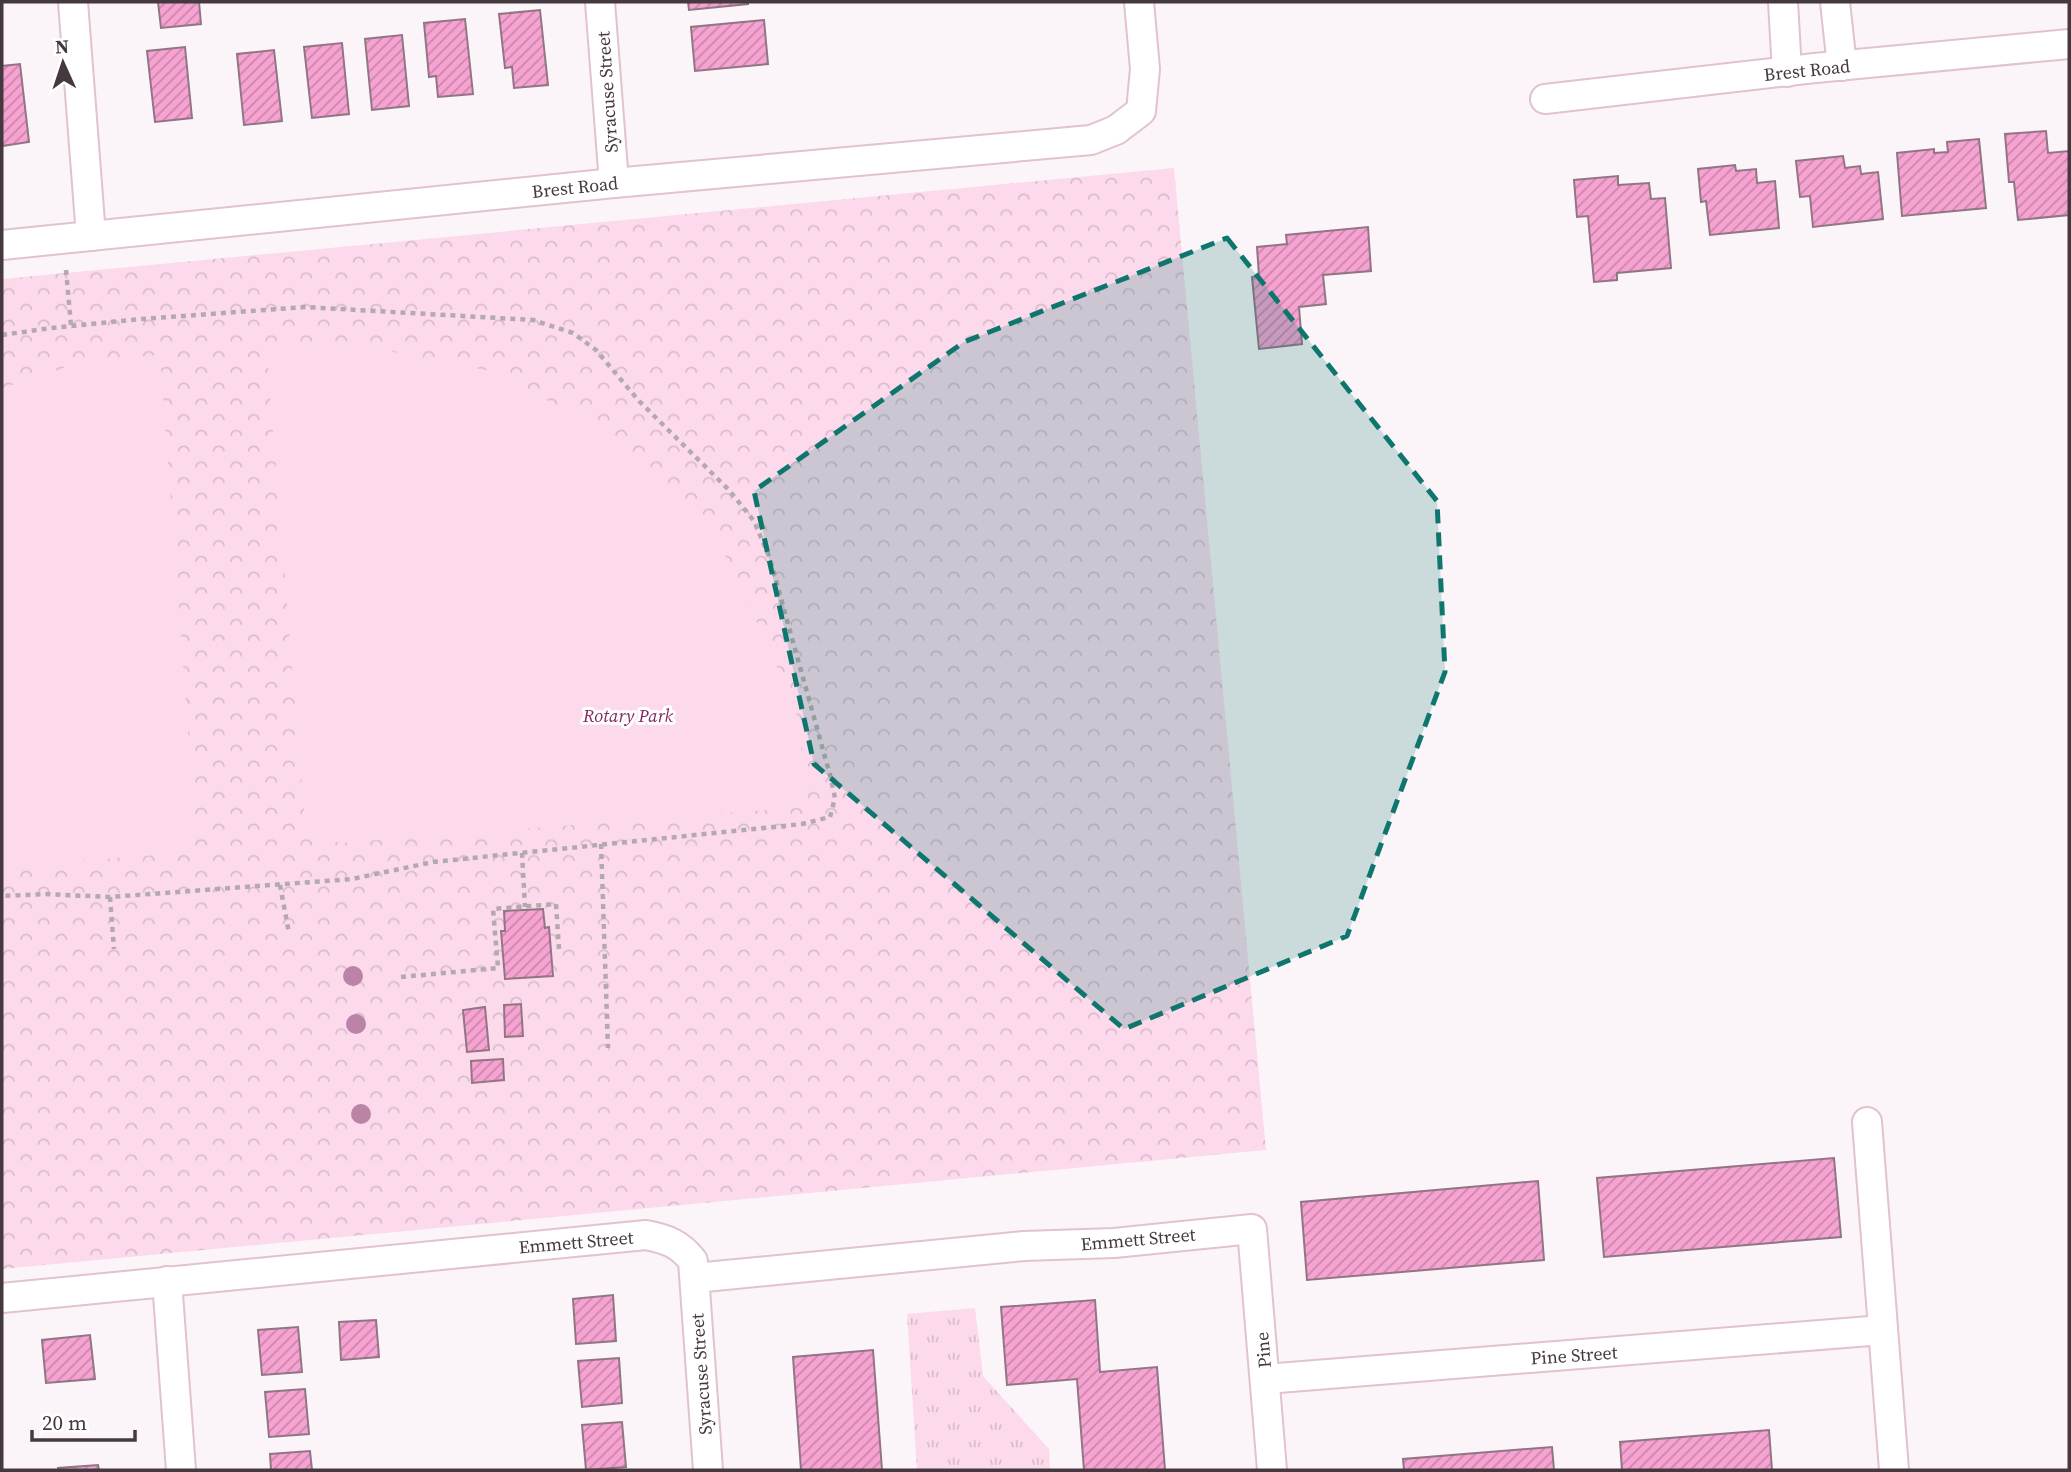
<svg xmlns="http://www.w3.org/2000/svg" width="2071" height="1472" font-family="'Source Serif 4',serif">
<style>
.grass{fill:url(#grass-tufts)}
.forest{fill:url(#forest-crowns)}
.pitch{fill:#fcdaec}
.building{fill:url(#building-hatch);stroke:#927584;stroke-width:2}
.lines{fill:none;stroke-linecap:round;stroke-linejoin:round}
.minor-casing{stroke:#e1c2d2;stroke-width:32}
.path{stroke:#b3aaae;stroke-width:4.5;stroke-dasharray:5 5;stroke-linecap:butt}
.minor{stroke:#fff;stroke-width:28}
.tree{fill:#bb84a7}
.marked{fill:#0f766e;fill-opacity:0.2;stroke:#0f766e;stroke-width:5;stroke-dasharray:14 9;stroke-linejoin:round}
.labels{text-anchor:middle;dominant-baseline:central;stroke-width:6;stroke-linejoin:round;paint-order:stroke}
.street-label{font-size:18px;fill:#45393f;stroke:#fff}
.park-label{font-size:18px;font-style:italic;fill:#862864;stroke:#fff}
</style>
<defs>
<pattern id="grass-tufts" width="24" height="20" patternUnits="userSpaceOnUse" patternTransform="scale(1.75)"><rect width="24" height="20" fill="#fcdaec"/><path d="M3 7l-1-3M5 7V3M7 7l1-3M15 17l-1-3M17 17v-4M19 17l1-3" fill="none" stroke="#d9bccb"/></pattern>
<pattern id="forest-crowns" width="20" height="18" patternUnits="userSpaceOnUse" patternTransform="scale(1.75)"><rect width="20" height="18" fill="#fcdaec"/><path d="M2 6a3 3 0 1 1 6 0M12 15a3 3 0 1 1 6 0" fill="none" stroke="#d9bccb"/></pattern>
<pattern id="building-hatch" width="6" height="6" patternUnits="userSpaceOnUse" patternTransform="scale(1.75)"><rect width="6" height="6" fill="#f7a3d2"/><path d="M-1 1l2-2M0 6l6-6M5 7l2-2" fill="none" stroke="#ca86ac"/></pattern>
</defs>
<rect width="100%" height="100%" fill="#fbf4f8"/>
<polygon class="grass" points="975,1308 983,1376 1049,1449 1050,1470 917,1470 907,1314"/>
<polygon class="forest" points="1174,168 1266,1150 2,1269 2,279"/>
<g class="pitch">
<polygon points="266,343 384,350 490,371 580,417 661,478 725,555 769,648 799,720 806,807 339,843 305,825"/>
<polygon points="160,355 195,825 168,854 2,867 2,388 82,362"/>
</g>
<g class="building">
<polygon points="158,2 199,2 201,24 161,28"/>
<polygon points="688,2 748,2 748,4 689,10"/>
<polygon points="540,10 548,85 514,88 512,67 505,68 499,14"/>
<polygon points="465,19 473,94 438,97 436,76 429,77 424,23"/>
<polygon points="764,20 768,64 695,71 691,27"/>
<polygon points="402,35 409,106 372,110 365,39"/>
<polygon points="342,43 349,114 312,118 304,47"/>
<polygon points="185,47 192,118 155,122 147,51"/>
<polygon points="274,50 282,121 244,125 237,54"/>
<polygon points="20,64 29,142 2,146 2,66"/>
<polygon points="2046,131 2048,153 2069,151 2069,215 2018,220 2014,182 2009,182 2005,134"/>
<polygon points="1979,139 1986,208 1902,216 1897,153 1934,149 1934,153 1948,152 1947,142"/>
<polygon points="1843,156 1845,168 1860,166 1861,174 1878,172 1883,219 1813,227 1810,196 1800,197 1796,161"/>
<polygon points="1735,165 1736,171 1756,169 1757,183 1775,181 1779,228 1710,235 1706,201 1701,202 1698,169"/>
<polygon points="1618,176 1618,185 1649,183 1651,199 1665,198 1671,268 1617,273 1617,280 1594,282 1588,216 1577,217 1574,180"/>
<polygon points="1368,227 1371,271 1323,275 1326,304 1299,307 1302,344 1259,349 1252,277 1259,276 1257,247 1287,244 1286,235"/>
<polygon points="543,909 545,928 549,927 553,976 505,979 501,931 505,931 504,911"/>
<polygon points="521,1004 523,1036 505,1037 504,1005"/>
<polygon points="485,1007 489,1050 467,1052 463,1010"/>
<polygon points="503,1059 504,1080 472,1083 471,1061"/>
<polygon points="1834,1158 1841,1237 1604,1257 1597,1178"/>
<polygon points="1538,1181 1544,1260 1307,1280 1301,1202"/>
<polygon points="613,1295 616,1341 576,1344 573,1299"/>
<polygon points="1095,1300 1100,1372 1157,1367 1165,1470 1084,1470 1077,1379 1007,1385 1001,1307"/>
<polygon points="376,1320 379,1357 341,1360 339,1322"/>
<polygon points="298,1327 302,1372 262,1375 258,1330"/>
<polygon points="90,1335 95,1379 46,1383 42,1340"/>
<polygon points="873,1350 882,1470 801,1470 793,1357"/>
<polygon points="619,1358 622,1403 582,1407 578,1361"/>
<polygon points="305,1389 309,1434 269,1437 265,1392"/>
<polygon points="622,1422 626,1467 586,1470 582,1425"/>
<polygon points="1769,1430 1772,1470 1622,1470 1620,1442"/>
<polygon points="1552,1447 1554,1470 1404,1470 1403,1459"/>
<polygon points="310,1451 312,1470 271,1470 270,1454"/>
<polygon points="98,1465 99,1470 58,1470 58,1468"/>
</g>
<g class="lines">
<g class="minor-casing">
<g id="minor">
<polyline points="73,2 91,236"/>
<polyline points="600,2 614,183"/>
<polyline points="1783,2 1787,72"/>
<polyline points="1835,2 1842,66"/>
<polyline points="1545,99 1815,68 2069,44"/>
<polyline points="2,245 614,183 1091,140 1116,130 1141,111 1145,69 1139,2"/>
<polyline points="1867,1122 1894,1470"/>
<polyline points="695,1278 1024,1246 1114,1243 1252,1229 1272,1470"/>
<polyline points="167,1281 181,1470"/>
<path d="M2,1298L646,1235C667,1239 680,1244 693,1261L708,1470"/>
<polyline points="1265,1379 1883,1330"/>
</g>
</g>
<g class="path">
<polyline points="66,270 71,325"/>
<polyline points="2,335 51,328 142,319 305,307 533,320 573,333 596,350 639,401 729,490 754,521 770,559 830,775 835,798 830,817 802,824 433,862 352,879 110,897 45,894 2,896"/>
<polyline points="601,844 608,1048"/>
<polyline points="522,853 525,907"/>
<polyline points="280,885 289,933"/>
<polyline points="110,897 114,949"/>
<polyline points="401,977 498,968 493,909 556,904 559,949"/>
</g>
<use href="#minor" class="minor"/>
</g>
<g class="tree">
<circle cx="353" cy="976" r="10"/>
<circle cx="356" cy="1024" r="10"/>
<circle cx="361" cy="1114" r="10"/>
</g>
<path class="marked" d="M1227,238L1437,501L1445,672L1347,936L1124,1029L814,764L754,491L964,342Z"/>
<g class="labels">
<g class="street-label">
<text transform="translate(1807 70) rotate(-6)">Brest Road</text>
<text transform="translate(607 92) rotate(-94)">Syracuse Street</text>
<text transform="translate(575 187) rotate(-6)">Brest Road</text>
<text transform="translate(1138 1239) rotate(-5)">Emmett Street</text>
<text transform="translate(576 1242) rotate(-5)">Emmett Street</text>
<text transform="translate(1263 1350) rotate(-95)">Pine</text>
<text transform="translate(1574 1355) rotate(-4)">Pine Street</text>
<text transform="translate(701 1374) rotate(-94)">Syracuse Street</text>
</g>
<g class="park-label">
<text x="628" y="715">Rotary Park</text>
</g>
</g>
<rect width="2071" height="1472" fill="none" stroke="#45393f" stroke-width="7"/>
<g transform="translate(63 63) rotate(357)" stroke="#ffffff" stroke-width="5" paint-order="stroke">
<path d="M0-5L12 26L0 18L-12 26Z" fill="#45393f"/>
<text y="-10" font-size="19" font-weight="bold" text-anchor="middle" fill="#45393f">N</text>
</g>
<path d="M32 1430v10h103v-10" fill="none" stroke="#45393f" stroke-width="3.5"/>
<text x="42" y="1430" font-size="21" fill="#45393f" stroke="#ffffff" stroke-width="5" paint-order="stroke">20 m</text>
</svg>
